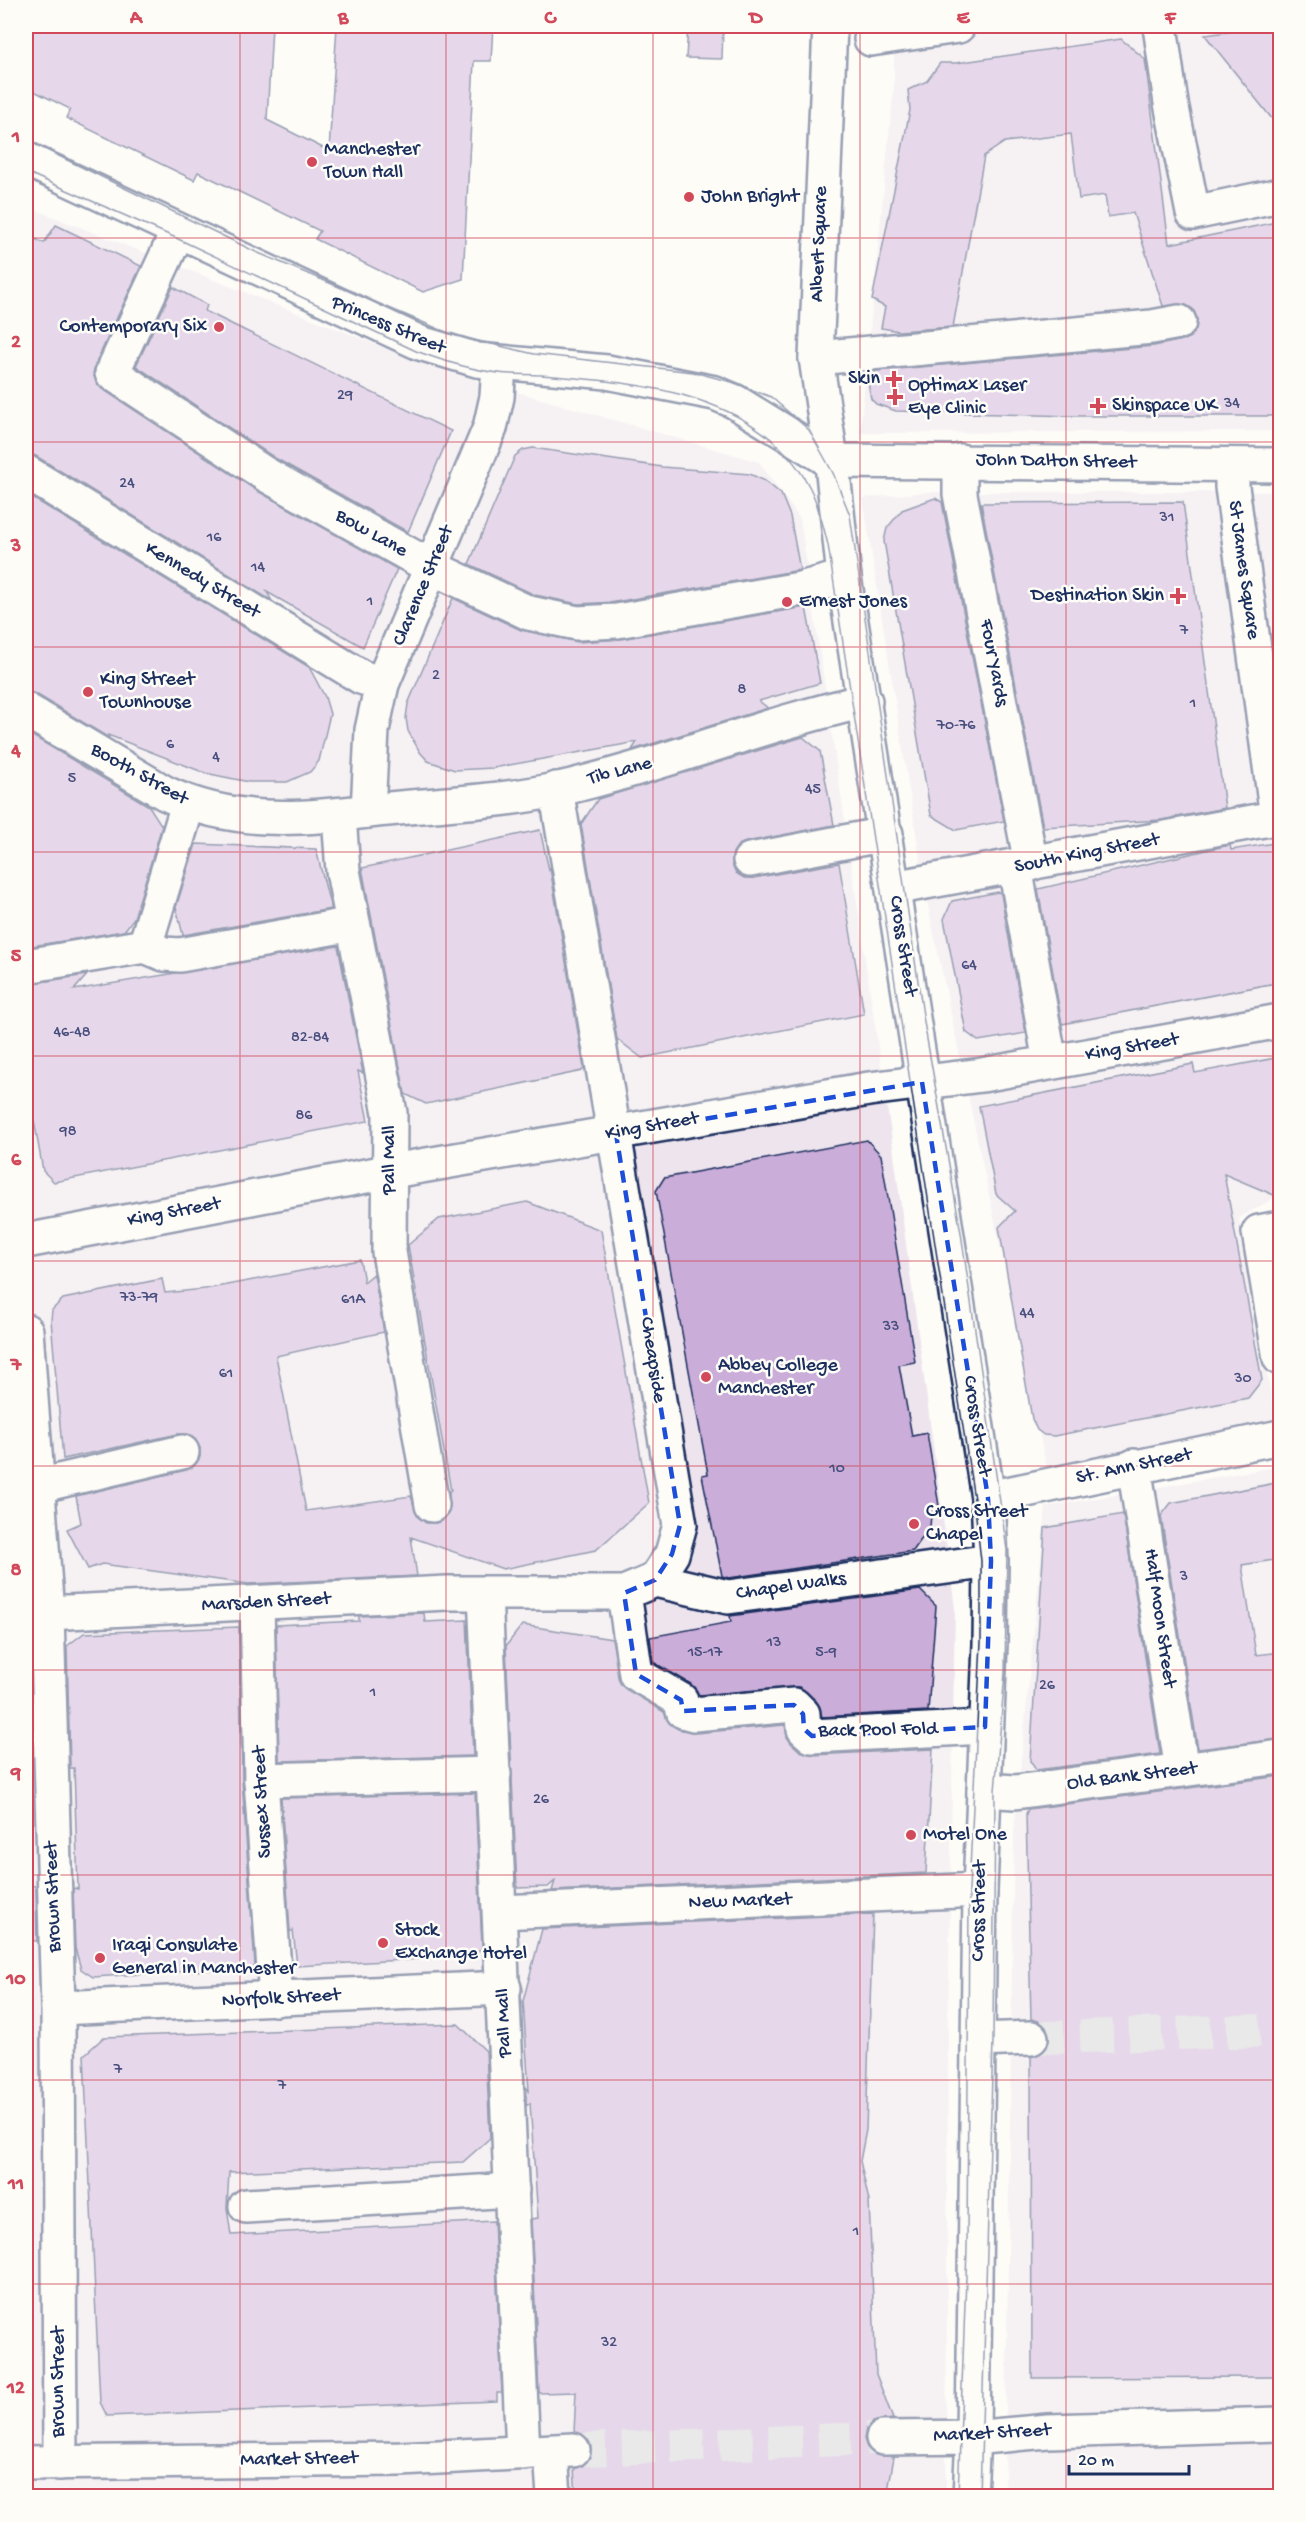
<svg xmlns="http://www.w3.org/2000/svg" width="1306" height="2522" font-family="'Gochi Hand',sans-serif">
<style>
.built{fill:#eee4ee}
.building{fill:#cbadd9;stroke:#1b2f5e;stroke-width:1.5}
.lines{fill:none;stroke-linecap:round;stroke-linejoin:round}
.minor-tunnel{stroke:#d0d3d8;stroke-width:33;stroke-dasharray:33 16;stroke-linecap:butt}
.minor-casing{stroke:#1b2f5e;stroke-width:38}
.major-casing{stroke:#1b2f5e;stroke-width:38}
.minor{stroke:#fdfcf7;stroke-width:33}
.major{stroke:#fdfcf7;stroke-width:33}
.tram{stroke:#1b2f5e;stroke-width:1.5}
.marked{fill:none;stroke:#1d4ed8;stroke-width:4.5;stroke-dasharray:12 8;stroke-linejoin:round}
.grid{fill:none;stroke:#d1495b;stroke-width:1.5;stroke-opacity:0.55}
.poi-dot{fill:#d1495b;stroke:#fdfcf7;stroke-width:2}
.labels{text-anchor:middle;dominant-baseline:central;stroke-width:5;stroke-linejoin:round;paint-order:stroke}
.number-label{font-size:16px;fill:#474e7d}
.poi-label{font-size:20px;fill:#1b2f5e;stroke:#fdfcf7;text-anchor:start}
.street-label{font-size:20px;fill:#1b2f5e;stroke:#fdfcf7}
.neatline{fill:none;stroke:#d1495b;stroke-width:2}
.grid-label{font-size:20px;text-anchor:middle;font-weight:bold;fill:#d1495b}
</style>
<rect width="100%" height="100%" fill="#fdfcf7"/>
<filter id="ink" filterUnits="userSpaceOnUse"><feTurbulence type="fractalNoise" baseFrequency=".0167" numOctaves="2"/><feDisplacementMap in="SourceGraphic" scale="12" xChannelSelector="R" yChannelSelector="G"/><feConvolveMatrix kernelMatrix="1 2 1 2 8 2 1 2 1" color-interpolation-filters="sRGB"/></filter>
<g filter="url(#ink)">
<g class="built">
<polygon points="894,26 1280,26 1280,431 860,433 894,85"/>
<polygon points="26,206 444,371 759,462 800,519 893,1147 955,1608 948,2018 946,2496 26,2496"/>
<polygon points="930,492 1280,492 1280,1195 1239,1218 1276,1424 1047,1469 926,896 863,498"/>
<polygon points="1280,1466 1280,2496 1005,2496 1014,1833 1046,1507"/>
</g>
<g class="building">
<polygon points="26,26 272,26 267,120 329,151 337,26 493,26 491,61 474,61 463,279 423,292 315,239 320,231 198,172 194,180 66,118 70,109 26,87"/>
<polygon points="688,26 723,26 722,59 686,58"/>
<polygon points="1272,26 1281,26 1281,130 1205,35"/>
<polygon points="1121,39 1145,59 1169,244 1281,221 1281,416 1073,416 896,411 876,404 871,399 868,383 876,371 1154,346 1183,340 1191,337 1196,329 1197,318 1193,309 1186,305 1163,306 1133,213 1108,217 1105,195 1079,199 1071,134 1005,142 984,156 953,327 899,331 881,328 885,307 872,300 910,110 908,90 927,81 940,63 956,63"/>
<polygon points="56,225 141,266 95,365 93,374 101,388 256,490 397,569 363,647 267,592 272,601 36,456 26,453 26,235 44,243"/>
<polygon points="173,287 207,305 205,311 451,431 408,532 275,458 136,366"/>
<polygon points="533,448 662,467 750,474 765,481 781,494 790,516 800,570 615,602 578,604 535,595 469,564 515,456 523,450"/>
<polygon points="26,494 309,667 325,697 330,714 319,761 310,772 287,782 249,782 205,773 108,735 109,738 36,694 26,691"/>
<polygon points="935,498 942,502 1004,821 956,830 931,815 884,541 887,528 902,510"/>
<polygon points="1183,502 1225,808 1161,820 1043,827 981,503"/>
<polygon points="453,598 521,630 578,642 620,639 806,607 820,683 759,701 768,708 632,750 637,742 493,768 455,770 428,761 420,752 408,731 406,718 408,704"/>
<polygon points="26,732 149,806 162,826 134,918 124,931 26,947"/>
<polygon points="803,737 820,751 834,825 746,842 738,845 733,853 732,864 736,873 744,878 753,878 839,863 864,1014 642,1058 617,1039 581,824 598,799"/>
<polygon points="540,830 549,870 550,868 584,1068 582,1071 426,1104 405,1094 362,868"/>
<polygon points="1281,842 1281,982 1062,1024 1038,889 1207,850 1230,845 1231,850"/>
<polygon points="196,844 316,849 331,909 183,935 176,907"/>
<polygon points="998,892 1001,894 1026,1033 978,1041 966,1032 944,919 952,901"/>
<polygon points="338,946 363,1073 358,1071 368,1121 54,1182 43,1171 26,1075 26,984 87,975 74,990"/>
<polygon points="1281,1057 1281,1198 1224,1174 1262,1380 1248,1398 1054,1436 1044,1435 1037,1430 1032,1419 999,1227 1015,1211 996,1194 979,1106 1193,1064 1195,1073"/>
<polygon points="867,1140 881,1155 915,1362 899,1365 912,1436 927,1433 940,1512 931,1515 930,1527 913,1551 729,1578 722,1576 702,1475 708,1474 656,1191 664,1178"/>
<polygon points="527,1202 601,1230 649,1503 596,1550 503,1569 411,1537 417,1576 248,1584 102,1564 88,1569 67,1529 81,1523 76,1496 186,1470 195,1465 200,1457 200,1448 195,1439 188,1434 178,1434 63,1459 51,1320 52,1310 63,1299 162,1279 165,1293 205,1289 360,1260 364,1282 374,1274 384,1332 276,1356 306,1511 411,1496 418,1517 426,1523 436,1523 443,1520 449,1512 449,1491 451,1491 408,1245 439,1219"/>
<polygon points="1281,1482 1281,1559 1242,1565 1256,1655 1281,1652 1281,1739 1198,1749 1161,1516 1171,1503"/>
<polygon points="1123,1514 1160,1754 1036,1770 1030,1761 1045,1528"/>
<polygon points="920,1590 936,1606 928,1711 822,1717 816,1701 800,1687 699,1695 691,1684 653,1662 650,1637 731,1622 730,1616"/>
<polygon points="424,1613 425,1622 467,1620 473,1756 279,1761 276,1625 359,1621 359,1616"/>
<polygon points="522,1625 612,1639 621,1685 664,1712 669,1723 678,1729 696,1733 785,1725 787,1737 791,1743 800,1751 813,1755 933,1749 926,1873 552,1891 555,1881 548,1887 517,1888 506,1646"/>
<polygon points="239,1627 242,1780 255,1966 250,1970 233,1972 224,1969 93,1977 81,1969 75,1948 73,1888 78,1889 74,1768 70,1768 67,1646 84,1633"/>
<polygon points="30,1674 33,1768 26,1767 26,1677"/>
<polygon points="1281,1776 1281,2377 1032,2378 1031,2057 1041,2053 1048,2046 1050,2038 1046,2028 1039,2021 1031,2019 1026,1814 1028,1809"/>
<polygon points="475,1793 482,1948 473,1956 297,1966 293,1930 290,1932 281,1798"/>
<polygon points="26,1885 36,1886 37,1941 26,1941"/>
<polygon points="873,1914 866,2130 860,2161 869,2201 876,2374 893,2419 873,2422 866,2429 864,2439 867,2447 873,2454 894,2457 887,2496 576,2496 574,2469 584,2465 590,2458 592,2450 588,2439 574,2432 576,2392 539,2393 531,2219 538,2218 530,2103 526,2106 526,2087 529,2091 523,2001 542,1929"/>
<polygon points="458,2024 486,2051 490,2138 463,2162 229,2172 227,2208 231,2235 494,2221 502,2393 497,2393 497,2401 107,2416 100,2402 84,2055 104,2037"/>
</g>
<g class="lines">
<g class="minor-tunnel">
<polyline points="1031,2038 1280,2030"/>
<polyline points="573,2450 883,2438"/>
</g>
<g class="minor-casing">
<g id="minor">
<polyline points="830,26 816,358 833,473 844,577 988,1498 991,1561 990,1644 980,1890 973,2437 970,2496"/>
<polyline points="1160,26 1171,103 1193,213 1280,195"/>
<polyline points="871,39 958,26"/>
<polyline points="178,231 112,373 265,474 433,568 529,613 577,623 617,621 800,589 844,577"/>
<polyline points="816,358 1152,327 1179,322"/>
<polyline points="960,461 960,494 1031,864"/>
<polyline points="1232,466 1232,487 1277,817"/>
<polyline points="26,472 361,677 382,684"/>
<path d="M26,710L165,793C231,824 298,820 369,811C432,804 493,803 555,790C660,766 760,725 865,701"/>
<polyline points="556,789 680,1525 672,1554 655,1580"/>
<polyline points="368,811 372,730 382,684 490,428 497,397 499,364"/>
<polyline points="339,816 343,871 390,1113 389,1252 432,1505"/>
<polyline points="750,860 886,834"/>
<polyline points="1015,867 1050,1062"/>
<polyline points="893,888 1280,817"/>
<polyline points="145,946 164,954 180,955 353,924"/>
<polyline points="145,946 188,804"/>
<polyline points="26,966 145,946"/>
<polyline points="1280,1228 1259,1232 1280,1358"/>
<polyline points="26,1241 392,1171 869,1089 982,1075 1280,1021"/>
<polyline points="26,1331 47,1613 58,2008 60,2463"/>
<polyline points="1134,1466 1182,1770"/>
<polyline points="38,1486 182,1452"/>
<polyline points="988,1498 1280,1437"/>
<polyline points="624,1593 636,1674 681,1700 683,1711 694,1714 794,1705 803,1714 804,1729 812,1736 985,1727"/>
<polyline points="485,1594 523,2453"/>
<polyline points="257,1604 261,1780 276,1999"/>
<polyline points="47,1613 447,1593 624,1593 655,1580 728,1597 991,1561"/>
<polyline points="261,1780 494,1774"/>
<polyline points="984,1790 1015,1792 1280,1757"/>
<polyline points="501,1912 980,1890"/>
<polyline points="58,2008 504,1988"/>
<polyline points="979,2040 1031,2038"/>
<polyline points="246,2206 512,2190"/>
<polyline points="883,2438 982,2437 1048,2431 1280,2424"/>
<polyline points="551,2452 554,2496"/>
<polyline points="26,2463 400,2459 573,2450"/>
</g>
</g>
<g class="major-casing">
<polyline id="major" points="26,159 420,343 477,360 607,372 715,393 734,401 831,461 1280,465"/>
</g>
<use href="#minor" class="minor"/>
<use href="#major" class="major"/>
<g class="tram">
<polyline points="26,140 256,252 453,335 534,354 693,372 732,382 771,397 809,430 833,473 850,515 924,1022 961,1233 1007,1550 1005,1673 995,1791 993,2040 980,2496"/>
<path d="M26,172L176,238L416,351C443,361 471,370 499,373C513,375 527,374 541,375C637,383 760,391 810,488C819,506 823,525 828,545L974,1499L981,1561V1642L969,1890L967,2249L958,2496"/>
</g>
</g>
</g>
<path d="M0 0H1306V2522H0ZM922,1082L988,1498L991,1561L985,1727L812,1736L804,1729L803,1714L794,1705L683,1711L681,1700L636,1674L624,1593L655,1580L672,1554L680,1525L616,1134Z" fill="#fdfcf7" fill-opacity=".55" fill-rule="evenodd"/>
<path class="marked" d="M922,1082L988,1498L991,1561L985,1727L812,1736L804,1729L803,1714L794,1705L683,1711L681,1700L636,1674L624,1593L655,1580L672,1554L680,1525L616,1134Z"/>
<path class="grid" d="M240,26V2496M446,26V2496M653,26V2496M860,26V2496M1066,26V2496M26,238H1280M26,442H1280M26,647H1280M26,852H1280M26,1056H1280M26,1261H1280M26,1466H1280M26,1670H1280M26,1875H1280M26,2080H1280M26,2284H1280"/>
<g class="poi-dot">
<circle cx="312" cy="162" r="6"/>
<circle cx="689" cy="197" r="6"/>
<circle cx="219" cy="327" r="6"/>
<path d="M891 370h6v6h6v6h-6v6h-6v-6h-6v-6h6z"/>
<path d="M892 388h6v6h6v6h-6v6h-6v-6h-6v-6h6z"/>
<path d="M1095 397h6v6h6v6h-6v6h-6v-6h-6v-6h6z"/>
<path d="M1175 587h6v6h6v6h-6v6h-6v-6h-6v-6h6z"/>
<circle cx="787" cy="602" r="6"/>
<circle cx="88" cy="692" r="6"/>
<circle cx="706" cy="1377" r="6"/>
<circle cx="914" cy="1524" r="6"/>
<circle cx="911" cy="1835" r="6"/>
<circle cx="383" cy="1943" r="6"/>
<circle cx="100" cy="1958" r="6"/>
</g>
<g class="labels">
<g class="number-label">
<text x="345" y="396">29</text>
<text x="1232" y="404">34</text>
<text x="127" y="484">24</text>
<text x="1167" y="518">31</text>
<text x="214" y="538">16</text>
<text x="258" y="568">14</text>
<text x="370" y="602">1</text>
<text x="1184" y="631">7</text>
<text x="436" y="676">2</text>
<text x="742" y="690">8</text>
<text x="1193" y="704">1</text>
<text x="956" y="726">70-76</text>
<text x="170" y="745">6</text>
<text x="216" y="758">4</text>
<text x="72" y="779">5</text>
<text x="813" y="790">45</text>
<text x="969" y="966">64</text>
<text x="72" y="1033">46-48</text>
<text x="310" y="1038">82-84</text>
<text x="304" y="1116">86</text>
<text x="68" y="1132">98</text>
<text x="139" y="1298">73-79</text>
<text x="353" y="1300">61A</text>
<text x="1027" y="1314">44</text>
<text x="891" y="1327">33</text>
<text x="226" y="1374">61</text>
<text x="1243" y="1379">30</text>
<text x="837" y="1469">10</text>
<text x="1184" y="1577">3</text>
<text x="774" y="1643">13</text>
<text x="705" y="1653">15-17</text>
<text x="826" y="1653">5-9</text>
<text x="1047" y="1686">26</text>
<text x="373" y="1693">1</text>
<text x="541" y="1800">26</text>
<text x="118" y="2070">7</text>
<text x="282" y="2086">7</text>
<text x="856" y="2232">1</text>
<text x="609" y="2343">32</text>
</g>
<g class="poi-label">
<text x="324" y="150">Manchester<tspan x="324" dy="23">Town Hall</tspan></text>
<text x="701" y="197">John Bright</text>
<text x="207" y="327" text-anchor="end">Contemporary Six</text>
<text x="880" y="379" text-anchor="end">Skin</text>
<text x="908" y="386">Optimax Laser<tspan x="908" dy="23">Eye Clinic</tspan></text>
<text x="1112" y="406">Skinspace UK</text>
<text x="1164" y="596" text-anchor="end">Destination Skin</text>
<text x="799" y="602">Ernest Jones</text>
<text x="100" y="680">King Street<tspan x="100" dy="23">Townhouse</tspan></text>
<text x="718" y="1366">Abbey College<tspan x="718" dy="23">Manchester</tspan></text>
<text x="926" y="1512">Cross Street<tspan x="926" dy="23">Chapel</tspan></text>
<text x="923" y="1835">Motel One</text>
<text x="395" y="1931">Stock<tspan x="395" dy="23">Exchange Hotel</tspan></text>
<text x="112" y="1946">Iraqi Consulate<tspan x="112" dy="23">General in Manchester</tspan></text>
</g>
<g class="street-label">
<text transform="translate(820 244) rotate(-88)">Albert Square</text>
<text transform="translate(388 326) rotate(23)">Princess Street</text>
<text transform="translate(1056 462) rotate(1)">John Dalton Street</text>
<text transform="translate(371 534) rotate(29)">Bow Lane</text>
<text transform="translate(1243 570) rotate(82)">St James Square</text>
<text transform="translate(202 581) rotate(31)">Kennedy Street</text>
<text transform="translate(424 586) rotate(-67)">Clarence Street</text>
<text transform="translate(993 663) rotate(79)">Four Yards</text>
<text transform="translate(620 772) rotate(-15)">Tib Lane</text>
<text transform="translate(139 775) rotate(29)">Booth Street</text>
<text transform="translate(1087 854) rotate(-11)">South King Street</text>
<text transform="translate(902 946) rotate(81)">Cross Street</text>
<text transform="translate(1132 1048) rotate(-10)">King Street</text>
<text transform="translate(652 1127) rotate(-10)">King Street</text>
<text transform="translate(390 1160) rotate(-90)">Pall Mall</text>
<text transform="translate(174 1213) rotate(-11)">King Street</text>
<text transform="translate(652 1360) rotate(81)">Cheapside</text>
<text transform="translate(976 1426) rotate(81)">Cross Street</text>
<text transform="translate(1134 1467) rotate(-12)">St. Ann Street</text>
<text transform="translate(791 1587) rotate(-8)">Chapel Walks</text>
<text transform="translate(266 1603) rotate(-3)">Marsden Street</text>
<text transform="translate(1159 1618) rotate(82)">Half Moon Street</text>
<text transform="translate(878 1731) rotate(-1)">Back Pool Fold</text>
<text transform="translate(1132 1777) rotate(-7)">Old Bank Street</text>
<text transform="translate(263 1802) rotate(-93)">Sussex Street</text>
<text transform="translate(54 1897) rotate(-92)">Brown Street</text>
<text transform="translate(740 1902) rotate(-2)">New Market</text>
<text transform="translate(980 1911) rotate(-89)">Cross Street</text>
<text transform="translate(281 1999) rotate(-3)">Norfolk Street</text>
<text transform="translate(505 2023) rotate(-92)">Pall Mall</text>
<text transform="translate(59 2382) rotate(-90)">Brown Street</text>
<text transform="translate(992 2434) rotate(-3)">Market Street</text>
<text transform="translate(299 2460) rotate(-1)">Market Street</text>
</g>
</g>
<rect width="1306" height="2522" fill="none" stroke="#fdfcf7" stroke-width="66"/>
<path d="M1069 2465v9h120v-9" fill="none" stroke="#1b2f5e" stroke-width="3"/>
<text x="1078" y="2465" font-size="18" fill="#1b2f5e" stroke="#fdfcf7" stroke-width="4.5" paint-order="stroke">20 m</text>
<rect x="33" y="33" width="1240" height="2456" class="neatline"/>
<g class="grid-label">
<text x="136" y="23">A</text>
<text x="343" y="23">B</text>
<text x="550" y="23">C</text>
<text x="756" y="23">D</text>
<text x="963" y="23">E</text>
<text x="1170" y="23">F</text>
<text x="16" y="142">1</text>
<text x="16" y="347">2</text>
<text x="16" y="551">3</text>
<text x="16" y="756">4</text>
<text x="16" y="961">5</text>
<text x="16" y="1165">6</text>
<text x="16" y="1370">7</text>
<text x="16" y="1575">8</text>
<text x="16" y="1779">9</text>
<text x="16" y="1984">10</text>
<text x="16" y="2189">11</text>
<text x="16" y="2393">12</text>
</g>
</svg>
